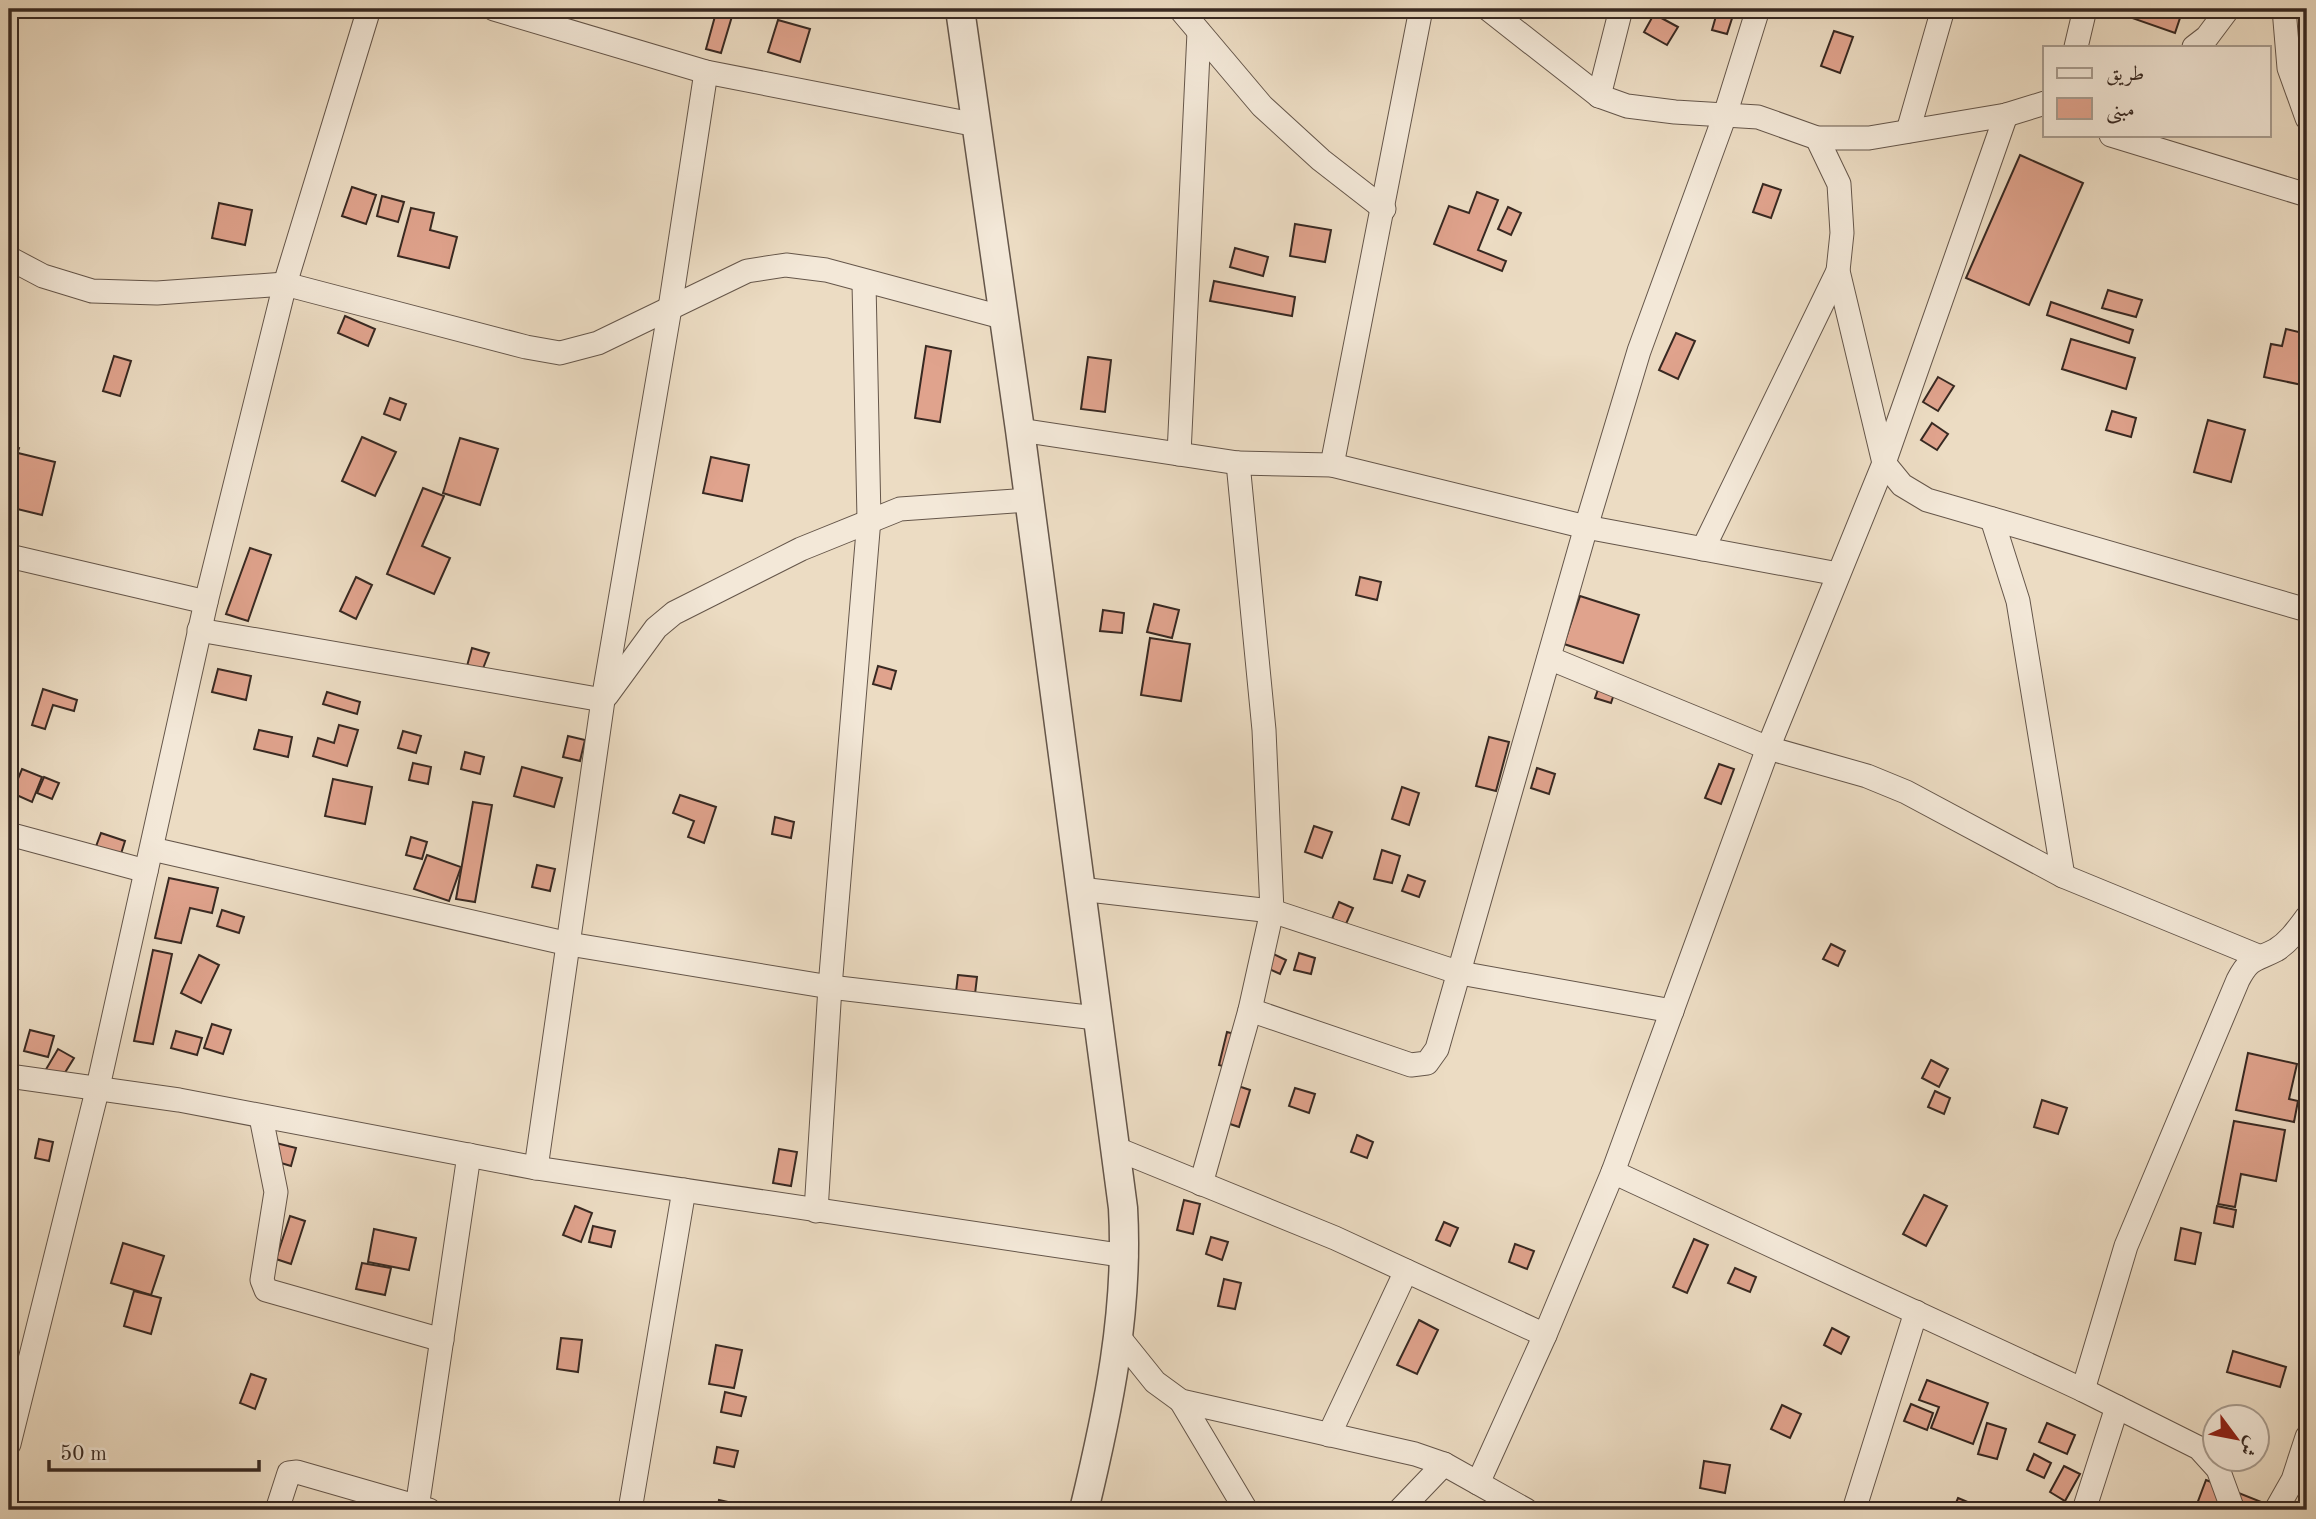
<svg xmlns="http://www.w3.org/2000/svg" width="2316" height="1519" font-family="'Old Standard TT',Amiri,serif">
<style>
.building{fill:#e0a38d;stroke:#382922;stroke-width:2}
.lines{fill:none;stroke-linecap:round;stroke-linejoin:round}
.minor-casing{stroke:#65564a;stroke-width:25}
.tertiary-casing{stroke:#65564a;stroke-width:31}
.minor{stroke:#f3e8d8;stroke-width:23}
.tertiary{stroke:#f3e8d8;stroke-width:28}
</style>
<rect width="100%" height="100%" fill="#ecdcc3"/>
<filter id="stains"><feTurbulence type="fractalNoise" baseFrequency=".00286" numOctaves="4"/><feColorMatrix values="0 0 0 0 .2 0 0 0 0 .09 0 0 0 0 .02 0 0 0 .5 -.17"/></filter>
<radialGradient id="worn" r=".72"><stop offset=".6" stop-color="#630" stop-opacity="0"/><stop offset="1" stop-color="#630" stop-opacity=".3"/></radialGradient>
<g class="building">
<polygon points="637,9 656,9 653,17 636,12"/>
<polygon points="717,9 733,13 721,53 706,49"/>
<polygon points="1718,9 1735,9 1727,34 1712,30"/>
<polygon points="2135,9 2183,9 2175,33 2132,18"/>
<polygon points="1654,14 1678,27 1667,45 1644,32"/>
<polygon points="778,20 810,29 800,62 768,52"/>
<polygon points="1834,31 1853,37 1840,73 1821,66"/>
<polygon points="2020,155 2083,183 2029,305 1966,278"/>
<polygon points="1763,184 1781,190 1771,218 1753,212"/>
<polygon points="352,187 376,195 366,224 342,216"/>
<polygon points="1477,192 1498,200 1478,250 1506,261 1502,271 1434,244 1449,206 1469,213"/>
<polygon points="382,196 404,202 398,222 377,216"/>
<polygon points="219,203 252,210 245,245 212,238"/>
<polygon points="1508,207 1521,213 1511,235 1498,229"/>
<polygon points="411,208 434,213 430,230 457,237 449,268 398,256"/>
<polygon points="1295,224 1331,230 1325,262 1290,256"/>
<polygon points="1235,248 1268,257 1263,276 1230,267"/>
<polygon points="1214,281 1295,297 1292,316 1210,301"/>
<polygon points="2108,290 2142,300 2136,317 2102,308"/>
<polygon points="2051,302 2133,330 2129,343 2047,315"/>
<polygon points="345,316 375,329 368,346 338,333"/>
<polygon points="2286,329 2307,334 2307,386 2264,377 2271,344 2282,346"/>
<polygon points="1676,333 1695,341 1678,379 1659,370"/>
<polygon points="2071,339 2135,358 2126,389 2062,369"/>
<polygon points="926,346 951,351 940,422 915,418"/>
<polygon points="114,356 131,361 120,396 103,391"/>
<polygon points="1088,357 1111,360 1105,412 1081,409"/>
<polygon points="1938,377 1954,386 1938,411 1923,402"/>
<polygon points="390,398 406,404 400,420 384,414"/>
<polygon points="2112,411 2136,418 2131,437 2106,430"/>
<polygon points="2208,420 2245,430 2231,482 2194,472"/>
<polygon points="1932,423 1948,434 1937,450 1921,440"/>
<polygon points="362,437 396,452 375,496 342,481"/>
<polygon points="460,438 498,449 480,505 443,493"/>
<polygon points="9,444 19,448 12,467 9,466"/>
<polygon points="18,453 55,462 42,515 9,507 9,488"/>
<polygon points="711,457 749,465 742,501 703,493"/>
<polygon points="423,488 444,496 422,546 450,558 434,594 387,574"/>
<polygon points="250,548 271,555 248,621 226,614"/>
<polygon points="356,577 372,585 356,619 340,611"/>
<polygon points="1360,577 1381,582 1377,600 1356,595"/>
<polygon points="1580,596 1639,615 1623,663 1564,644"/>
<polygon points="1154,604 1179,610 1172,638 1147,632"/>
<polygon points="1103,610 1124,613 1122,633 1100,631"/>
<polygon points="1150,638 1190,644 1181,701 1141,695"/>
<polygon points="472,648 489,653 482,671 467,666"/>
<polygon points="878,666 896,671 891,689 873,684"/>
<polygon points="218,669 251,676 246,700 212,692"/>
<polygon points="1601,681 1617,685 1611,703 1595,698"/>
<polygon points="43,689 77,700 74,711 53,705 45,729 32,725"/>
<polygon points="327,692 360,702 357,714 323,704"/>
<polygon points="339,725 358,730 347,766 313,756 318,738 334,743"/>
<polygon points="259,730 292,737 288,757 254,749"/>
<polygon points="403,731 421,736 416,753 398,748"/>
<polygon points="568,736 585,740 580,761 563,757"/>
<polygon points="1489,737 1509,742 1496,791 1476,786"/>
<polygon points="465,752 484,757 480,774 461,769"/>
<polygon points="413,763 431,767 428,784 409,780"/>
<polygon points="1719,764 1734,769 1721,804 1705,798"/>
<polygon points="522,767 562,778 554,807 514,796"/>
<polygon points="1537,768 1555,774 1549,794 1531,788"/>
<polygon points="22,769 42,777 32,802 12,793"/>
<polygon points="44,777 59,783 52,799 37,793"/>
<polygon points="333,779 372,787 365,824 325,816"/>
<polygon points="1402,787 1419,793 1409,825 1392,819"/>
<polygon points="680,795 716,807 704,843 688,837 694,821 673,813"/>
<polygon points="473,802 492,805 475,902 456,899"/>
<polygon points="775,817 794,822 791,838 772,834"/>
<polygon points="1314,826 1332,832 1322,858 1305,852"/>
<polygon points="101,833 125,841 120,857 95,849"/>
<polygon points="411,837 427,842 422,859 406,855"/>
<polygon points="1382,850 1400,856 1392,883 1374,879"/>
<polygon points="427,855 461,867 449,901 414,889"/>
<polygon points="537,865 555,869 550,891 532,887"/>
<polygon points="1408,875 1425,881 1419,897 1402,891"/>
<polygon points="169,878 218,888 212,913 190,908 181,943 155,938"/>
<polygon points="1339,902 1353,908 1346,924 1332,919"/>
<polygon points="222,910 244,917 239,933 217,926"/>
<polygon points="1831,944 1845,951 1838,966 1823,959"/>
<polygon points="153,950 172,954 153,1044 134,1041"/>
<polygon points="1269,952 1286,960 1280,974 1263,966"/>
<polygon points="1299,953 1315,958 1311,974 1294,970"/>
<polygon points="199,955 219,965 201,1003 181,993"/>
<polygon points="958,975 977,977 975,994 956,992"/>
<polygon points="212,1024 231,1030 223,1054 204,1048"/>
<polygon points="30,1030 54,1036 48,1057 24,1051"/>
<polygon points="176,1031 202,1038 197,1055 171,1048"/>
<polygon points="1227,1032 1246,1037 1238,1070 1219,1065"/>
<polygon points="58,1049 74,1058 61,1079 45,1071"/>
<polygon points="2248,1053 2297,1064 2289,1099 2298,1101 2294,1122 2236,1110"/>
<polygon points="1931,1060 1948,1069 1939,1087 1922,1078"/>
<polygon points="1238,1086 1250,1090 1239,1127 1227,1123"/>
<polygon points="1295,1088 1315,1094 1309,1113 1289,1106"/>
<polygon points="1935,1091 1950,1098 1944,1114 1928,1107"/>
<polygon points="2042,1100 2067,1108 2058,1134 2034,1127"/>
<polygon points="2234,1121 2285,1130 2276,1181 2241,1174 2235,1207 2218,1204"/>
<polygon points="1357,1135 1373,1142 1367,1158 1351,1152"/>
<polygon points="39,1139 53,1142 49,1161 35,1158"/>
<polygon points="276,1143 296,1148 291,1166 271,1160"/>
<polygon points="779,1149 797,1152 791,1186 773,1183"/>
<polygon points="1924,1195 1947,1206 1926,1246 1903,1234"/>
<polygon points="1184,1200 1200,1204 1193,1234 1177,1230"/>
<polygon points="575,1206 592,1213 581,1242 563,1235"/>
<polygon points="2217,1206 2236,1210 2233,1227 2214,1223"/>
<polygon points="290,1216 305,1221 291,1264 276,1259"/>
<polygon points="1444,1222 1458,1228 1450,1246 1436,1240"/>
<polygon points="593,1226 615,1231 611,1247 589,1242"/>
<polygon points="2181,1228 2201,1233 2195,1264 2175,1260"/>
<polygon points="374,1229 416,1238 409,1270 368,1262"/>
<polygon points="1211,1237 1228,1242 1222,1260 1206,1254"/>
<polygon points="1694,1239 1708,1245 1687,1293 1673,1287"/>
<polygon points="123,1243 164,1256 151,1295 111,1283"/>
<polygon points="1515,1244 1534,1251 1527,1269 1509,1262"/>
<polygon points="362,1263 391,1268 385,1295 356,1289"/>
<polygon points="1735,1268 1756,1277 1750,1292 1728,1283"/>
<polygon points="1224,1279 1241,1283 1235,1309 1218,1306"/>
<polygon points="134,1291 161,1298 151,1334 124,1326"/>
<polygon points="1419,1320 1438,1330 1417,1374 1397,1365"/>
<polygon points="1832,1328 1849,1337 1841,1354 1824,1345"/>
<polygon points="561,1338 582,1340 578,1372 557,1369"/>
<polygon points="716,1345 742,1350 734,1388 709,1384"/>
<polygon points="2233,1351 2286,1367 2280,1387 2227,1372"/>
<polygon points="251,1374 266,1379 255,1409 240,1403"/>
<polygon points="1927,1380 1988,1403 1973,1444 1931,1428 1939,1407 1919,1400"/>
<polygon points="725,1392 746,1397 741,1416 721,1412"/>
<polygon points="1911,1404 1933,1413 1927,1430 1904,1421"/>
<polygon points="1782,1405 1801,1414 1790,1438 1771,1429"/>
<polygon points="1987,1423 2006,1429 1997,1459 1978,1454"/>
<polygon points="2047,1423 2075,1435 2067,1454 2039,1442"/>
<polygon points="717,1447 738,1451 734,1467 714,1463"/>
<polygon points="2034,1454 2051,1463 2044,1478 2027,1470"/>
<polygon points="1704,1461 1730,1465 1725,1493 1700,1488"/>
<polygon points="2064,1466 2080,1474 2065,1501 2050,1492"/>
<polygon points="2206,1480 2264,1503 2262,1510 2214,1510 2197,1504"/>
<polygon points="1958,1498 1975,1505 1973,1510 1953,1510"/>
<polygon points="719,1500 764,1510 717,1510"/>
</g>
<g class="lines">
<g class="minor-casing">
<g id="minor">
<polyline points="494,9 706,72 977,125"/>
<polyline points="1180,9 1262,106 1321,160 1384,209"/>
<polyline points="1488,9 1599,96 1627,106 1675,112 1758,117 1817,138 1869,138 2006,115 2045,103"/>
<polyline points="2284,9 2289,68 2307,118"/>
<polyline points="2076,47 2085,9"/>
<polyline points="2194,47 2207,37 2228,9"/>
<polyline points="1599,96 1621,9"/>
<polyline points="1908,131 1943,9"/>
<polyline points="2111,135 2307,195"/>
<polyline points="1817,138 1839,184 1842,233 1838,271 1884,463 1902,485 1927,500 2307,610"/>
<polyline points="9,258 43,276 92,291 157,293 285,284 526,347 560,353 598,343 747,271 786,265 826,270 1005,318"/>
<polyline points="1020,430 1238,463 1332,465 1586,527 1838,574"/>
<polyline points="1179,454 1199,32"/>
<polyline points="1332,465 1421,9"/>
<polyline points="1992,519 2018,601 2063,876"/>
<polyline points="1703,549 1838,271"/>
<polyline points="9,556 206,602"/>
<polyline points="199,630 603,700"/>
<polyline points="1549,658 1768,748 1867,776 1906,792 2063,876 2258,956"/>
<polyline points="607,695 656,628 674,613 801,549 900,509 1030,500"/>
<polyline points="9,834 146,871"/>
<polyline points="152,849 569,944 830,987 1096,1018"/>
<polyline points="1080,889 1272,911 1460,973 1672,1011"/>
<polyline points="1250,1010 1411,1065 1427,1063 1437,1049 1586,527 1639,351 1725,115 1758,9"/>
<polyline points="9,1076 179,1100 536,1168 1126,1256"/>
<polyline points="261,1117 276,1192 262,1280 266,1290 442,1340"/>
<polyline points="1117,1149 1335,1238 1545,1335"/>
<polyline points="536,1168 603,700 670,308 706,72"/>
<polyline points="1613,1172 2083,1390 2199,1448 2218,1469 2233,1510"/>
<polyline points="1201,1184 1250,1010 1272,911 1264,730 1238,463"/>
<polyline points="816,1211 830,987 869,519 864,283"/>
<polyline points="1118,1336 1155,1382 1181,1401 1415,1454 1444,1464 1526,1510"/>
<path d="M2083,1390L2126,1246L2238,980C2250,957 2255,961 2276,950C2289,942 2298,929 2307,917"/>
<polyline points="1181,1401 1246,1510"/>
<polyline points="1329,1435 1406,1271"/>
<polyline points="9,1444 98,1087 206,602 285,284 369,9"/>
<polyline points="1478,1483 1545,1335 1613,1172 1768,748 1884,463 2006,115"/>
<polyline points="417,1508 469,1155"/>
<polyline points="277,1510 289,1473 297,1472 429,1510"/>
<polyline points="630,1510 684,1190"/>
<polyline points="1400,1510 1444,1464"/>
<polyline points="1854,1510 1916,1312"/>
<polyline points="2084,1510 2117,1407"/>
<polyline points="2276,1510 2293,1480 2307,1437"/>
</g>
</g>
<g class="tertiary-casing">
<path id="tertiary" d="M960,9L1020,430L1123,1208C1129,1311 1108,1411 1084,1510"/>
</g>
<use href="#minor" class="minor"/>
<use href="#tertiary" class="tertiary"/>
</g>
<rect width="2316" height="1519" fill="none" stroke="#ecdcc3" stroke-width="35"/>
<rect x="10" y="10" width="2295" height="1498" fill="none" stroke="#382922" stroke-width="3.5"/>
<rect x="18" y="18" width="2281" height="1484" fill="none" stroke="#382922" stroke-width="2"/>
<rect x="2043" y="46" width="228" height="91" fill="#f3e8d8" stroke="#a89c8f" stroke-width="2"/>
<rect x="2057" y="68" width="35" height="10" fill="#f3e8d8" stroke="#a89c8f" stroke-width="2"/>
<text x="2106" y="80" font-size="21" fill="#382922">طريق</text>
<rect x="2057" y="98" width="35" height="21" fill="#e0a38d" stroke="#a89c8f" stroke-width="2"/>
<text x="2106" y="116" font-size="21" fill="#382922">مبنى</text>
<g transform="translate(2236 1438) rotate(122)"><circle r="33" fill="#f3e8d8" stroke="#a89c8f" stroke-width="2"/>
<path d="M0-5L12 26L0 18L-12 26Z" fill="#8f2418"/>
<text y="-10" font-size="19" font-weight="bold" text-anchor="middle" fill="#382922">ش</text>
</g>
<path d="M49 1460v10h210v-10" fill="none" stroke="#382922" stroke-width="3.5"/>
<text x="60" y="1460" font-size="21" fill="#382922" stroke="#f3e8d8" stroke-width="5" paint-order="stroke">50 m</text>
<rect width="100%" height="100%" filter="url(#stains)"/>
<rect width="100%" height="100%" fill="url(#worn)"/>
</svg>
